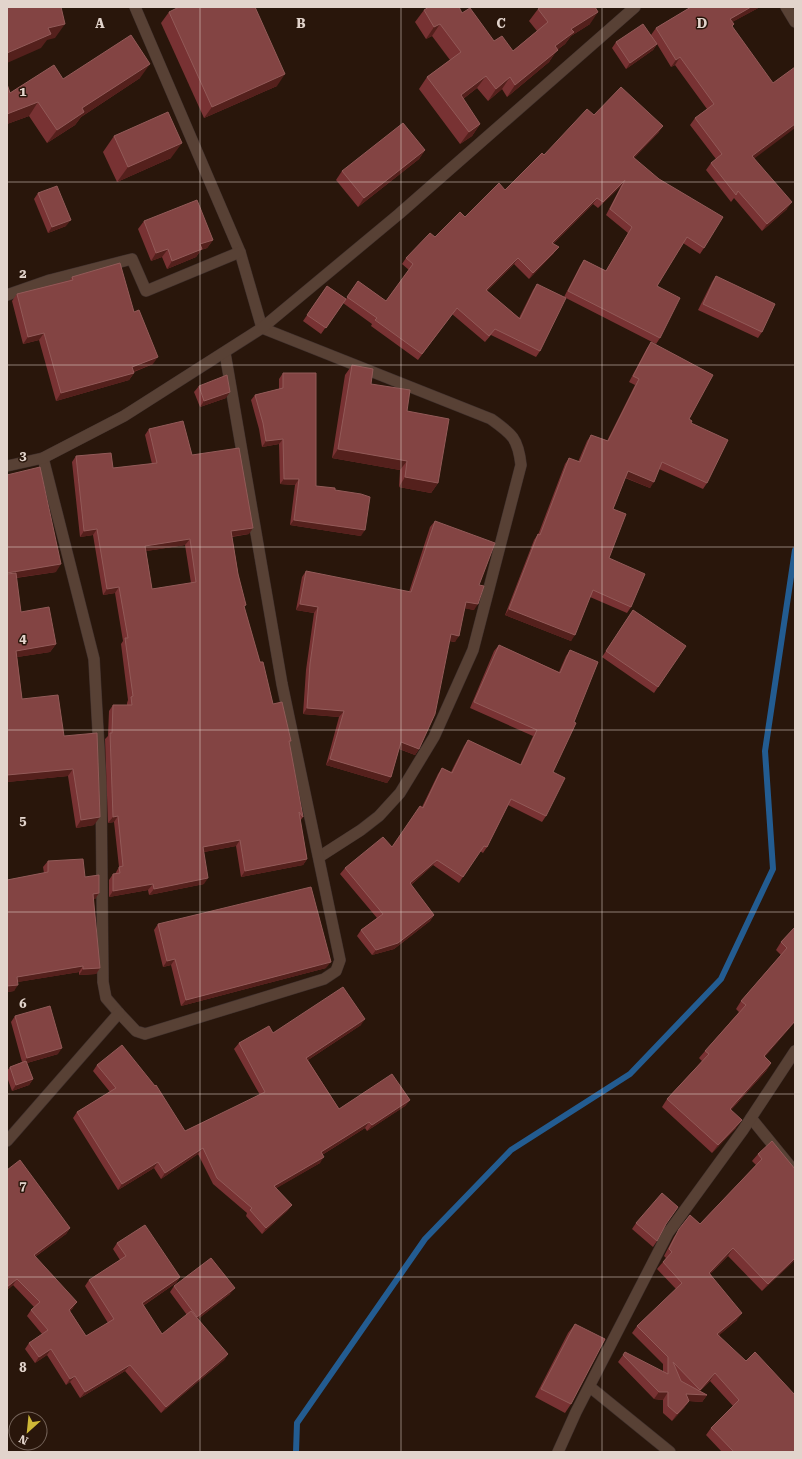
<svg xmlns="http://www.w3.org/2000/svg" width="802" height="1459" font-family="'Roboto Serif',serif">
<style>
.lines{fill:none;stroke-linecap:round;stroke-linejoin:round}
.stream{stroke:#235c91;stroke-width:6}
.minor-casing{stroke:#3f302d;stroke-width:12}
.secondary-casing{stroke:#3f302d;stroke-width:12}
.minor{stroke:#584135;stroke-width:11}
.secondary{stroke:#584135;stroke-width:11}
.wall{fill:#783233;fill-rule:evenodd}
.shaded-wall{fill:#54201c}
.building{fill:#834443;stroke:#925a58;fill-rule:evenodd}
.grid{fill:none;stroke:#e2d4cc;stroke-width:1;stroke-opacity:0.55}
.grid-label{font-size:13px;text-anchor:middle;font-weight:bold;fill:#e2d4cc;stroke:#29160b;stroke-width:3;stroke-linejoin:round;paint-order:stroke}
</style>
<rect width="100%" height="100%" fill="#29160b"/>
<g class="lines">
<polyline class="stream" points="296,1452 297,1423 425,1239 511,1150 630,1074 721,979 773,869 765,751 795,550"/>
<g class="minor-casing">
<g id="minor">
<path d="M135,7L240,252L262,328L491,419C512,434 518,438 521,465L473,650L434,737L400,793L379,816L361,830L319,857"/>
<polyline points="7,295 50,280 132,259 146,291 240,252"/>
<polyline points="43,458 94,659 101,785 103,982 106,998 119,1013 136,1031 145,1034 324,979 336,971 340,960 282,684 225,353"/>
<polyline points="7,466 43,458 124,416 262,328 399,214 635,7"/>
<polyline points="751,1118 795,1172"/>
<polyline points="7,1141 119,1013"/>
<polyline points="590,1387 670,1452"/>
<polyline points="558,1452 576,1412 668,1233 743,1130 795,1051"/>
</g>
</g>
<g class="secondary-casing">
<polyline id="secondary" points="786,7 795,22"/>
</g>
<use href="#minor" class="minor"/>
<use href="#secondary" class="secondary"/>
</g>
<g class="wall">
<polygon points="691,7 760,7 732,22 732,26 754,158 787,209 762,231 734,198 731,202 706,170 711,163 716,159 690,125 695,118 707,109 675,65 671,67 657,44 653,50 626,69 612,48 616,42 651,35 656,28"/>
<polygon points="538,9 590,24 571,36 565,44 557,50 549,62 507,97 502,89 488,101 477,88 463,99 480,124 472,136 460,144 419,89 427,77 450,60 432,36 426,39 415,22 424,10 462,13 494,41 513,51 537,31 529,21"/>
<polygon points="169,12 277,86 204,118 161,23"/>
<polygon points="140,78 81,117 75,125 47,143 29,116 7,124 7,84 10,93 63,79"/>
<polygon points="594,115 659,132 634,158 704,248 700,254 683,243 657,286 660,338 656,344 564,297 580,266 584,260 606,271 628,233 606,215 621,186 598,208 593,204 553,244 554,253 529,279 514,264 487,291 519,318 533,290 537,284 540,351 536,357 491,335 485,342 452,314 418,360 371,326 372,324 343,303 321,334 303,321 327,286 346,299 358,281 386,301 409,270 402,264 406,258 435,237 505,190 544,155"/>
<polygon points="114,136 171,158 117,182 103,152"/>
<polygon points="425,150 419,159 358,207 336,180 342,171"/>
<polygon points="38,193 66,226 48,233 34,199"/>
<polygon points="144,221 213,240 207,248 201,250 196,257 167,269 162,257 151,261 138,229"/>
<polygon points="716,276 762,332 758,338 698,310 712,282"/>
<polygon points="72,277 134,312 153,364 134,372 134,373 129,380 56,401 39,340 23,344 12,301 17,294 70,280"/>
<polygon points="651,342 689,419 691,423 707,483 703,489 659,469 650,488 625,478 613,509 609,558 631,607 627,613 590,597 571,641 505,615 534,540 538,534 538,535 565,464 569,458 578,462 587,441 591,435 607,441 635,385 629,382 647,348"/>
<polygon points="352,365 371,384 407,411 438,483 431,493 399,487 400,470 332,458 345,375"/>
<polygon points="283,373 316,486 335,490 361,536 290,525 295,485 280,484 279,444 262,447 259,429 251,400 255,395 279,389 279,379"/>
<polygon points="199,386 226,398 200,407 194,392"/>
<path d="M149,429L192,455L249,534L232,537L244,608L260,662L273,704L291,741L289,743L303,817L300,821L307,859L303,865L241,877L236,846L204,852V884L149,895L148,890L109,897V880L113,874H115L119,867L114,822L108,823L105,739L108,736L109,711L113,705H127V703L128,700L121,644L123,641L115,593L103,595L93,535L80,537L72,462L76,456L113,468L152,464L145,435ZM185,545L191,583L152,589L146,551Z"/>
<polygon points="7,475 56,572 16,578 21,612 56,644 50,652 17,657 22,699 64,736 94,825 76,828 68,776 7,782"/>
<polygon points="435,521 479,585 474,610 465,608 455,642 449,641 419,749 415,755 399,749 391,777 387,783 326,765 339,717 303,714 306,670 314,613 296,610 302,577 306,571 409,592 430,527"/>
<polygon points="633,610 658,687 654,693 602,657"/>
<polygon points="499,645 559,672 566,656 570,650 553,772 546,816 542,822 508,805 487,847 483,853 480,851 459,883 433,865 411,885 434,915 430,921 394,949 372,955 357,936 361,930 377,918 340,874 345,868 392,847 422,807 438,774 442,768 451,772 464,746 468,740 520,765 533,736 470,708 494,651"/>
<polygon points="48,861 85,877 99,893 95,899 93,899 100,968 96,974 79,975 79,972 17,982 14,991 7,992 7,880 44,873 43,867"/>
<polygon points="158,924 326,968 181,1006 171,965 163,967 154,930"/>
<polygon points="795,927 765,1057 771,1063 766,1071 731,1110 736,1128 712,1153 662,1107 667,1099 702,1061 699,1058 705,1051 739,1012 736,1009 741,1001 781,955 776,950 781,942"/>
<polygon points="15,1016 58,1054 27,1063 33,1079 29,1085 12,1091 7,1077 7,1071 10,1067 22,1062 11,1022"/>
<polygon points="361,1025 308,1060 339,1109 410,1100 405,1106 367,1131 365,1128 322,1155 320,1163 276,1188 292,1205 287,1211 262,1234 246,1216 247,1213 213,1184 198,1154 161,1179 154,1168 118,1190 73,1118 77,1112 110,1092 93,1071 97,1065 185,1131 260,1095 234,1049 239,1043 273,1033"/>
<polygon points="758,1154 795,1169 795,1260 762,1291 728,1256 710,1274 737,1320 719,1335 795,1452 722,1452 706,1435 711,1428 733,1406 710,1381 700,1391 707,1395 702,1402 689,1401 684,1408 672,1421 663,1413 663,1400 654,1399 618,1362 623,1355 663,1372 663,1364 632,1333 637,1326 676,1289 657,1269 663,1262 666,1258 664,1256 674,1237 690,1215 700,1224 756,1165 752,1161"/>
<polygon points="7,1170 70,1228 66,1234 35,1257 73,1308 70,1311 86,1336 108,1323 85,1286 89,1280 120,1260 113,1249 117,1243 180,1277 176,1283 143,1306 162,1334 187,1315 170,1292 174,1286 230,1294 198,1319 228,1354 224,1360 161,1413 125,1371 80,1398 70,1382 66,1385 47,1355 35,1363 25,1349 29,1343 42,1334 27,1316 31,1310 34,1307 13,1285 7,1290"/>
<polygon points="636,1223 666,1224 657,1241 653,1247 632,1229"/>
<polygon points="575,1324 571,1404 565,1413 535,1397 568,1333"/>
</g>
<g class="shaded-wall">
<polygon points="751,7 760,7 725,26 730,19"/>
<polygon points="598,12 590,24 571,36 565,44 557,50 549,62 507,97 515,85 571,29"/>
<polygon points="65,24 55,38 47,40 41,48 7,63 7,53 48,28"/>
<polygon points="440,24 432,36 426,39 434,27"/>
<polygon points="657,44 653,50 626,69 630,63"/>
<polygon points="680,57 675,65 671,67 676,60"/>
<polygon points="150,64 140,78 81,117 75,125 47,143 57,130 82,108"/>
<polygon points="285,74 277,86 204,118 212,107"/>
<polygon points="486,76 477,88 452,107 461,95"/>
<polygon points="510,77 502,89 488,101 496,89"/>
<polygon points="38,102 29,116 7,124 7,114"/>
<polygon points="480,124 472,136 460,144 469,132"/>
<polygon points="795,124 795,128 747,164 752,156"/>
<polygon points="663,126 659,132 629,163 633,157"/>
<polygon points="182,143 171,158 117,182 128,167"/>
<polygon points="425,150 419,159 358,207 364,198"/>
<polygon points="625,180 621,186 598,208 603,202"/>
<polygon points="597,198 593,204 548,249 552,243"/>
<polygon points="792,202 787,209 762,231 767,224"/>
<polygon points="71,220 66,226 48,233 52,227"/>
<polygon points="213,240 207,248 201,250 196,257 167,269 172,261 200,244"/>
<polygon points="559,247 554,253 529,279 533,273"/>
<polygon points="168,249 162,257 151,261 156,253"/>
<polygon points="518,258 514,264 481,296 486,290"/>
<polygon points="44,333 39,340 23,344 28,337"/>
<polygon points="158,357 153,364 127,374 132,367"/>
<polygon points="134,373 129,380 56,401 61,393"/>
<polygon points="230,392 226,398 200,407 204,401"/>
<polygon points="283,439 279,444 262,447 266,441"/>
<polygon points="338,449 407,461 400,470 332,458"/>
<polygon points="628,471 654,482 650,488 624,477"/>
<polygon points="405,477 438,483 431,493 399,487"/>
<polygon points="284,479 299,479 295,485 280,484"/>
<polygon points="294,520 365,530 361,536 290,525"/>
<polygon points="253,528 249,534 227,537 231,531"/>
<polygon points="97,529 93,535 80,537 84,531"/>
<polygon points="190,539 185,545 141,552 145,546"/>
<polygon points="61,564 56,572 7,579 7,573"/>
<polygon points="119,587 115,593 103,595 107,589"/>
<polygon points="466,602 478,604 474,610 462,608"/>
<polygon points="300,604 318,607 314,613 296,610"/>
<polygon points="509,609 575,635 571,641 505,615"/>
<polygon points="451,634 459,636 455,642 446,640"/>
<polygon points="56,644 50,652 11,658 16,651"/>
<polygon points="307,708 344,711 339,717 303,714"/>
<polygon points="401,742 419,749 415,755 397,748"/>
<polygon points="330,759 391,777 387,783 326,765"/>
<polygon points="73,769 68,776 7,782 7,775"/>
<polygon points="118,816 114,822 108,823 113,817"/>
<polygon points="100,817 94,825 76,828 81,820"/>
<polygon points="240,840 236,846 198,853 203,847"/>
<polygon points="307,859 303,865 241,877 245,871"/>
<polygon points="437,860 433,865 406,889 410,883"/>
<polygon points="208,878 204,884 149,895 154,889"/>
<polygon points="153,884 148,890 109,897 113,891"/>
<polygon points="99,893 95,899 89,900 93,894"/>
<polygon points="434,915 430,921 394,949 372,955 376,950"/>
<polygon points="175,959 171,965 163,967 167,961"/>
<polygon points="331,962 326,968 181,1006 186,1000"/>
<polygon points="83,966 79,972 12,983 17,977"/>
<polygon points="100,968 96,974 79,975 83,969"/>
<polygon points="18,985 14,991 7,992 7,986"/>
<polygon points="365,1019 361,1025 302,1064 306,1058"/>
<polygon points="795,1021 795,1022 759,1064 764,1056"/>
<polygon points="62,1048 58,1054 23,1064 27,1058"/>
<polygon points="771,1063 766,1071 724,1117 730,1109"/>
<polygon points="33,1079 29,1085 12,1091 16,1085"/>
<polygon points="410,1100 405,1106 367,1131 372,1125"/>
<polygon points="742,1120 736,1128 712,1153 718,1145"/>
<polygon points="369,1122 365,1128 317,1158 321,1152"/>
<polygon points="203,1148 198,1154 161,1179 165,1173"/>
<polygon points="324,1157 320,1163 270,1192 274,1186"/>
<polygon points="158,1162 154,1168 118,1190 122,1184"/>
<polygon points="292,1205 287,1211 262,1234 266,1228"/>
<polygon points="70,1228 66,1234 29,1261 34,1255"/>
<polygon points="733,1248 728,1256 704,1280 709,1273"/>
<polygon points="795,1258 795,1260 762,1291 768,1284"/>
<polygon points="180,1277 176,1283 138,1309 142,1303"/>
<polygon points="17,1279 13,1285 7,1290 7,1287"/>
<polygon points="235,1288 230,1294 193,1323 197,1317"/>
<polygon points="77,1302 73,1308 65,1316 69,1310"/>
<polygon points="742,1313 737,1320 712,1341 717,1334"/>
<polygon points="51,1349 47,1355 35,1363 39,1357"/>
<polygon points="228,1354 224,1360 161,1413 166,1407"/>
<polygon points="130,1365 125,1371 80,1398 85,1392"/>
<polygon points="715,1373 710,1381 697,1394 707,1395 702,1402 689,1401 684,1408 672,1421 677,1414 686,1394 696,1394 700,1390"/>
<polygon points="75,1376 70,1382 66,1385 70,1379"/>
<polygon points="659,1392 668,1392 663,1400 654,1399"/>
</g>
<g class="building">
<polygon points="7,7 61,7 65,24 48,28 51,34 7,53"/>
<polygon points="179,7 255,7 285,74 212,107 169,12"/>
<polygon points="429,7 459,7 462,13 470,8 494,41 502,36 513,51 548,22 538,9 541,7 595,7 598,12 571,29 574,32 555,46 558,50 515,85 510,77 496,89 486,76 461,95 480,124 469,132 427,77 461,52 440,24 434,27 424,10"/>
<polygon points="691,7 751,7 730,19 734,24 732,26 773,83 795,67 795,124 752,156 792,202 767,224 738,191 736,195 711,163 722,154 695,118 714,104 680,57 676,60 656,28"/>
<polygon points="643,24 657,44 630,63 616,42"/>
<polygon points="131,35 150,64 82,108 84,112 57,130 38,102 7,114 7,84 10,93 54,65 63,79"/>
<polygon points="621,87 663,126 633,157 659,179 723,217 704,248 687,237 657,286 680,298 660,338 568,291 584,260 606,271 632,227 610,209 625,180 603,202 597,198 552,243 559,247 533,273 518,258 486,290 520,319 537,284 566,298 540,351 495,329 489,336 457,308 422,354 375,320 377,318 347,297 358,281 386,301 413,264 406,258 430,233 435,237 460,212 465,217 499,183 505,190 542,153 544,155 587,109 594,115"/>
<polygon points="168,112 182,143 128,167 114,136"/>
<polygon points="403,123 425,150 364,198 342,171"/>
<polygon points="57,186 71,220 52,227 38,193"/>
<polygon points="197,200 213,240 200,244 202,249 172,261 168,249 156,253 144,221"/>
<polygon points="120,263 134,312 139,310 158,357 132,367 134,373 61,393 44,333 28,337 17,294 73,280 72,277"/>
<polygon points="716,276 775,304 762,332 703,304"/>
<polygon points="327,286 346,299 326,328 307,315"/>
<polygon points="651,342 713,375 689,419 692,421 691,423 728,440 707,483 662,462 654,482 628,471 613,509 626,514 609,558 645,574 631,607 593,590 575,635 509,609 538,534 540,535 569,458 580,462 591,435 608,441 639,379 633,376"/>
<polygon points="352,365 373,369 371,384 410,390 407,411 449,419 438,483 405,477 407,461 338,449"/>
<polygon points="283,373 316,373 316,486 335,488 335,490 361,494 370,497 365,530 294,520 299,479 284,479 283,439 266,441 263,423 255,395 283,388"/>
<polygon points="227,375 230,392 204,401 199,386"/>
<path d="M183,421L192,455L239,448L253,528L231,531L238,574L246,605L244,606L260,662H263L273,704L282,702L291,741H289L303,817L299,812L307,859L245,871L240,840L203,847L208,878L154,889L153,884L113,891V874L120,873L119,867L123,866L118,816L113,817L110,733H112L113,705H132L131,697L133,696L125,638H128L119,587L107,589L97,529L84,531L76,456L111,453L113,468L157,463L149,429ZM190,539L196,582L152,589L145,546Z"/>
<polygon points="40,467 61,564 7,573 7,475"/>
<polygon points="435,521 495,543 479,585 484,586 478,604 466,602 459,636 451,634 435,714 419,749 401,742 391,777 330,759 344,711 307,708 310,664 318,607 300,604 306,571 411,592"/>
<polygon points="16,573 21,612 49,607 56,644 16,651 22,699 58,695 64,736 97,733 100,817 81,820 73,769 7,775 7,574"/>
<polygon points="633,610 686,646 658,687 606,651"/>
<polygon points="499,645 560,673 570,650 598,662 574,722 576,723 553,772 565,778 546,816 511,799 487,847 484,846 463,877 437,860 410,883 434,915 398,943 376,950 361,930 383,914 345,868 383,837 392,847 420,806 423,808 442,768 452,773 468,740 521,765 537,730 474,702"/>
<polygon points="83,859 85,877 99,875 99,893 93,894 100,968 83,969 83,966 17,977 18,985 7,986 7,880 48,872 48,861"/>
<polygon points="311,887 331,962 186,1000 175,959 167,961 158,924"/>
<polygon points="795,927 795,1021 764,1056 771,1063 730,1109 742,1120 718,1145 667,1099 709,1054 705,1051 746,1005 741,1001 787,948 781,942"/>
<polygon points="343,987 365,1019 306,1058 339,1109 392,1074 410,1100 372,1125 369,1122 321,1152 324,1157 274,1186 292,1205 266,1228 250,1210 252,1208 217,1178 203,1148 165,1173 158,1162 122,1184 77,1112 116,1088 97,1065 122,1045 155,1086 156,1085 185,1131 265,1092 239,1043 269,1026 273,1033"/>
<polygon points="50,1006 62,1048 27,1058 15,1016"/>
<polygon points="26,1061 33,1079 16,1085 10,1067"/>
<polygon points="772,1141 795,1169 795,1258 768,1284 733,1248 709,1273 742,1313 717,1334 746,1361 755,1352 795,1395 795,1452 734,1452 711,1428 739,1400 715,1373 700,1390 673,1362 681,1381 707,1395 686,1394 689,1401 677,1414 668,1406 668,1392 659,1392 623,1355 625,1352 668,1374 668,1357 637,1326 682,1283 663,1262 672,1252 669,1249 679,1229 690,1215 700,1224 762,1159 758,1154"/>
<polygon points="20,1160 70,1228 34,1255 77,1302 69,1310 86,1336 114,1319 89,1280 126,1256 117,1243 145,1225 180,1277 142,1303 162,1334 191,1311 228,1354 166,1407 130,1365 85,1392 75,1376 70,1379 51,1349 39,1357 29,1343 48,1330 31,1310 40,1302 17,1279 7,1287 7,1170"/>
<polygon points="662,1193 678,1207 666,1224 657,1241 636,1223"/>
<polygon points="211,1258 235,1288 197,1317 174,1286"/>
<polygon points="575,1324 605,1339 571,1404 541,1389"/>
</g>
<path class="grid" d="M200,7V1452M401,7V1452M602,7V1452M7,182H795M7,365H795M7,547H795M7,730H795M7,912H795M7,1094H795M7,1277H795"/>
<g class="grid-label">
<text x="100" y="28">A</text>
<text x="301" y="28">B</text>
<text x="501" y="28">C</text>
<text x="702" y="28">D</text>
<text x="23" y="96">1</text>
<text x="23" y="278">2</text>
<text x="23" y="460">3</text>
<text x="23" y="643">4</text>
<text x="23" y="825">5</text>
<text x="23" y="1008">6</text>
<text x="23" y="1190">7</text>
<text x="23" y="1372">8</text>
</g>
<rect width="802" height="1459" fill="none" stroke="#e2d4cc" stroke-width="16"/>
<g transform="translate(28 1431) rotate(207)"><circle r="19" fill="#29160b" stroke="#736258"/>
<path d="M0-3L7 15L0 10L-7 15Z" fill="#cfb837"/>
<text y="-6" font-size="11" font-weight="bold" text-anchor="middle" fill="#e2d4cc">N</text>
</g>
</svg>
